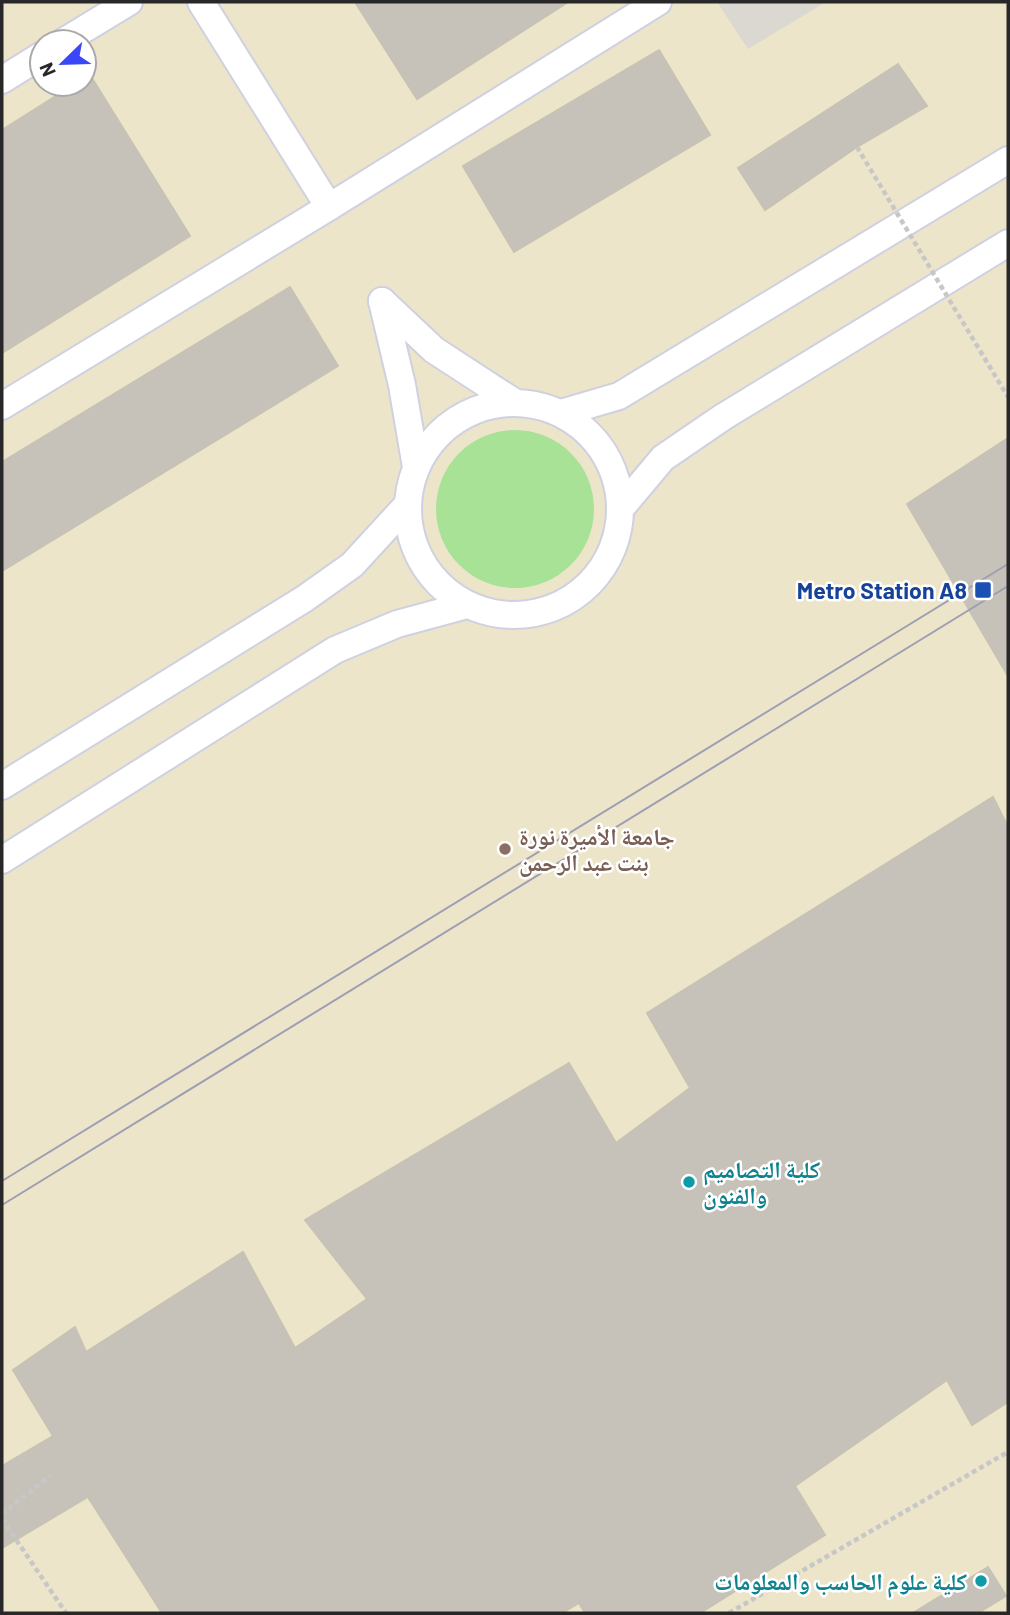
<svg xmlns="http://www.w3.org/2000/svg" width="1010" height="1615" font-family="Barlow,'Noto Naskh Arabic',sans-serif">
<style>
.education{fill:#ede5c9;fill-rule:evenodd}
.green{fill:#a7e296}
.plaza{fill:#dbd8d1}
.building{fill:#c6c2ba;stroke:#c6c2b4;stroke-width:2}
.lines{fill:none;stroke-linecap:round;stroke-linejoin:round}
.minor-casing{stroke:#cfd1e2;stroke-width:30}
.path{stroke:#c7c7c7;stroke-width:4.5;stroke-dasharray:5 3.5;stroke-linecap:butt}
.minor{stroke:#fff;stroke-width:26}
.tram{stroke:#9d9eb3;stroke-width:2}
.path-bridge{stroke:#c7c7c7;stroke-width:4.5;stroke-dasharray:5 3.5;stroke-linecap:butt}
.transit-dot{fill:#1a4fb4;stroke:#fff;stroke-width:2.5}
.education-dot{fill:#8d6e63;stroke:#fff;stroke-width:2.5}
.culture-dot{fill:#0f9aa8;stroke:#fff;stroke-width:2.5}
.labels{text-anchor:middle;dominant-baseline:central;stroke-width:5;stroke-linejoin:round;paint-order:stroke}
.transit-label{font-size:23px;font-weight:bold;fill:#164399;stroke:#fff;text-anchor:end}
.education-label{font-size:23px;font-weight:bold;fill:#785e54;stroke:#fff;text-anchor:start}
.culture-label{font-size:23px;font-weight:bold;fill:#0d838f;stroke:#fff;text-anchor:start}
</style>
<rect width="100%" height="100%" fill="#ebe6da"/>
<path class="education" d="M2,2H1008V1613H2ZM42,42H84V84H42Z"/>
<circle class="green" cx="515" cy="509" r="79"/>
<polygon class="plaza" points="717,2 826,2 748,49"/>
<g class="building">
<polygon points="355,2 568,2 417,99"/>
<polygon points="659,50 710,135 514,252 463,166"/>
<polygon points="898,64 927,106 857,147 765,210 738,168"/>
<polygon points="90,75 190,236 2,353 2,130 75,84 84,84 84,79"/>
<polygon points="290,287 338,366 2,571 2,462"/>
<polygon points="1008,438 1008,676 907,504"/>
<polygon points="993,797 1008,827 1008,1402 972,1425 947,1380 795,1486 825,1535 700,1613 585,1613 579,1603 562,1613 162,1613 88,1497 101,1489 62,1427 53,1436 13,1370 75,1327 86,1352 243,1252 295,1348 367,1299 305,1220 569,1063 616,1143 690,1088 647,1013"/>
<polygon points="62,1427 101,1489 2,1548 2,1466 53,1436"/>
<polygon points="988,1567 1006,1596 978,1613 913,1613"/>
</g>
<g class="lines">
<g class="minor-casing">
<g id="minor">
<polyline points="201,2 329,207"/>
<polyline points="63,42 129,2"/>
<polyline points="2,80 42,55"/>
<polyline points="382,301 402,385 416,467"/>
<polyline points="382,301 434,350 514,402"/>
<circle cx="514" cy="509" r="106"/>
<polyline points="2,406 329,207 658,2"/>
<polyline points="561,413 619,396 1008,160"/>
<polyline points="621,508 663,458 723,417 1008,243"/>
<polyline points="2,786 304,599 352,565 408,504"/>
<polyline points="2,860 335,650 397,624 467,605"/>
</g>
</g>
<g class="path">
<polyline points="2,1514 50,1476"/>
<polyline points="2,1519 66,1613"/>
<polyline points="729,1613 1008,1452"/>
</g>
<use href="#minor" class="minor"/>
<g class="tram">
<polyline points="2,1181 1008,564"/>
<polyline points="2,1205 1008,586"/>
</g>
<polyline class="path-bridge" points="857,147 1008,397"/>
</g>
<rect class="transit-dot" x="974" y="581" width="18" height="18" rx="3.5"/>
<circle class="education-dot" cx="505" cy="849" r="7"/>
<g class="culture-dot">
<circle cx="689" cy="1182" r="7"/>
<circle cx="981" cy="1581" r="7"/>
</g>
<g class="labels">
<g class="transit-label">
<text x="967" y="590">Metro Station A8</text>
</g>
<g class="education-label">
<text x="519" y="836">جامعة الأميرة نورة<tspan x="519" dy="26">بنت عبد الرحمن</tspan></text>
</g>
<g class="culture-label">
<text x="703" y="1169">كلية التصاميم<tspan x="703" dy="26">والفنون</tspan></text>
<text x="967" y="1581" text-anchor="end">كلية علوم الحاسب والمعلومات</text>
</g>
</g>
<rect width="1010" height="1615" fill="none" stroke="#282828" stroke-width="7"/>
<g transform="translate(63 63) rotate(247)"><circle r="33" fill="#ffffff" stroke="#a9a9a9" stroke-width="2"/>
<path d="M0-5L12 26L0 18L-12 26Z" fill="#3a47f8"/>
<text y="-10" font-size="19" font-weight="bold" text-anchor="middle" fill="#282828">N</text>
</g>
</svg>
